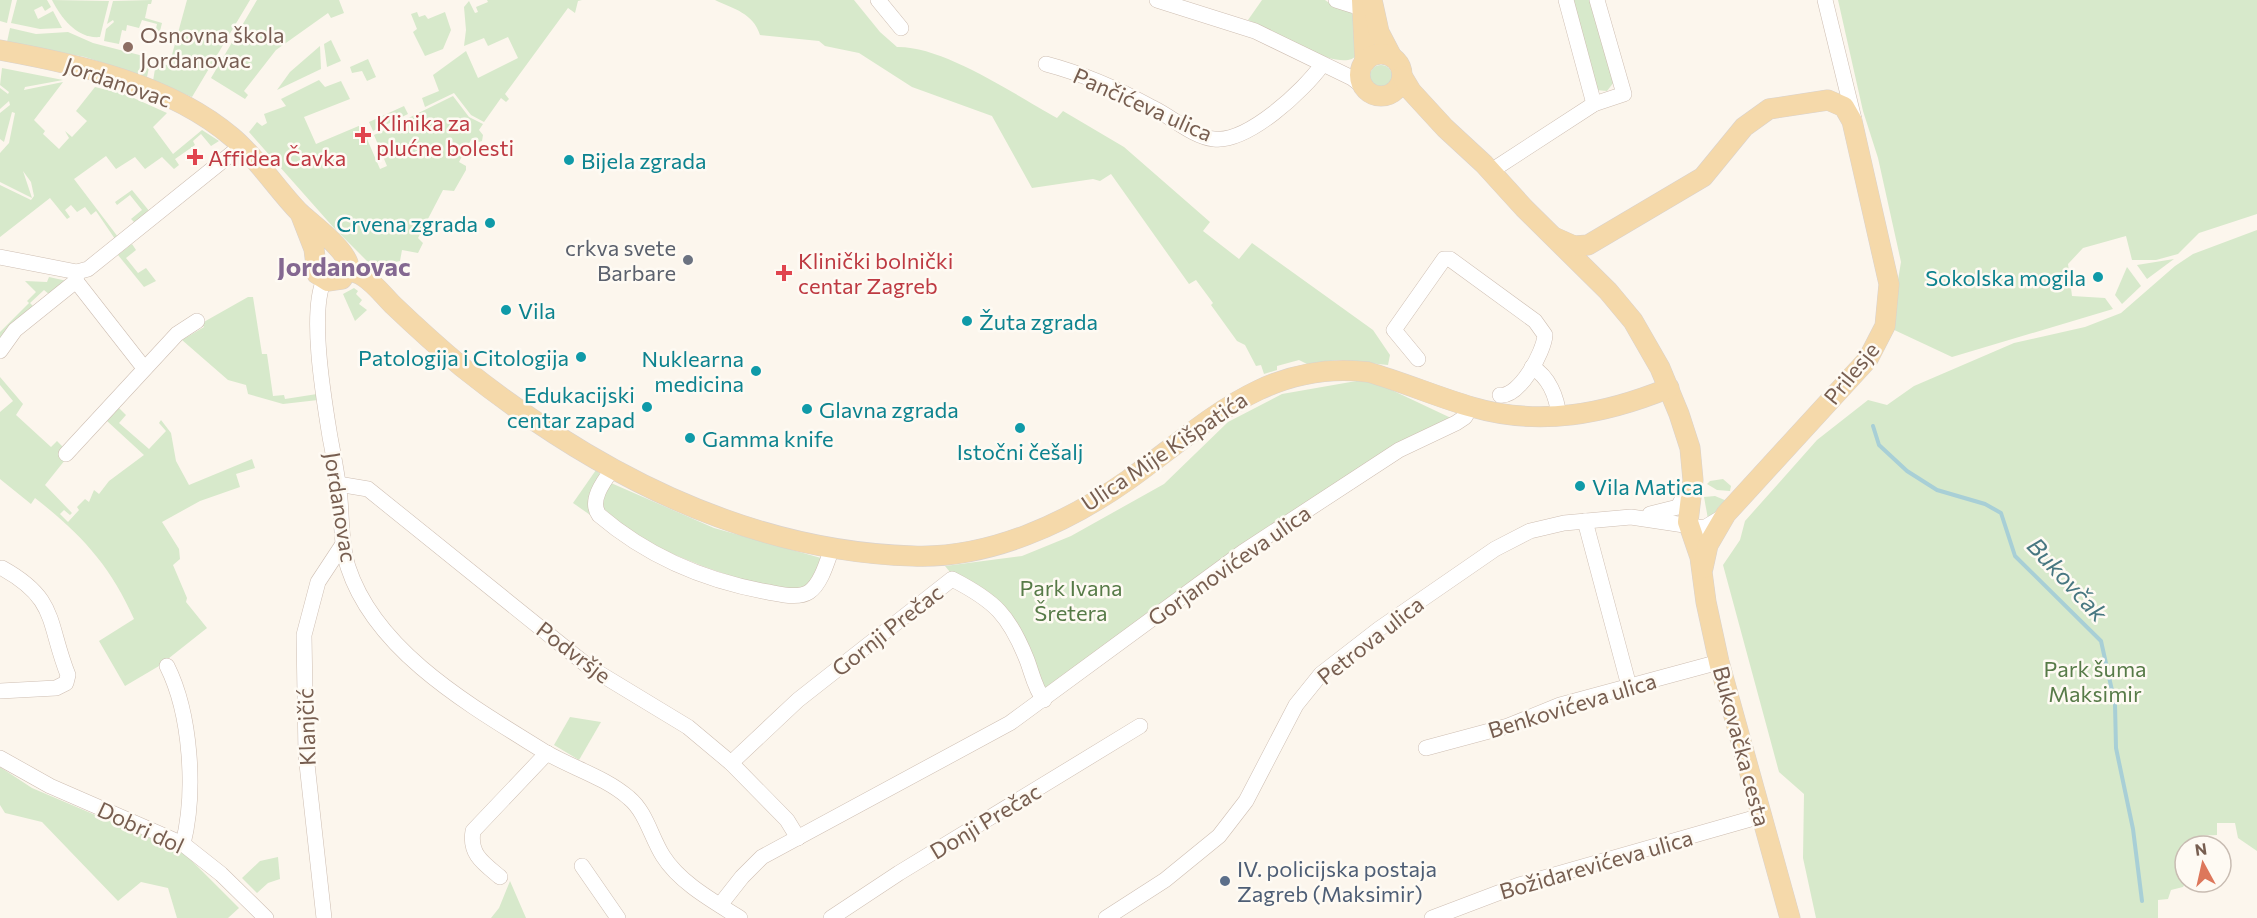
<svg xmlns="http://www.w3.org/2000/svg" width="2257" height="918" font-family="Commissioner,sans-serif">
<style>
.green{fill:#d7e9cb}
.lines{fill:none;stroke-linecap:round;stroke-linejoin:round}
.stream{stroke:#a8cfd6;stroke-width:4}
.minor-casing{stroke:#cebeb2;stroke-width:16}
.major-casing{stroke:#d9d2ce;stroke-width:21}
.minor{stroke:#fff;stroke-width:15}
.major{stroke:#f5d9aa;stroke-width:20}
.education-dot{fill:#8d6e63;stroke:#fefaf3;stroke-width:2}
.health-dot{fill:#e0444e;stroke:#fefaf3;stroke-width:2}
.culture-dot{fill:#0f9aa8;stroke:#fefaf3;stroke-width:2}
.worship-dot{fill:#6b7280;stroke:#fefaf3;stroke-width:2}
.service-dot{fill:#5c6f8a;stroke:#fefaf3;stroke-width:2}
.labels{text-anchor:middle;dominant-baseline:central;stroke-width:5;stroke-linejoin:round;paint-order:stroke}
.education-label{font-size:22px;fill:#785e54;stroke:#fefaf3;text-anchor:start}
.street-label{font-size:22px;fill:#775e50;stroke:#fefaf3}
.health-label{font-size:22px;fill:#be3a42;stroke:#fefaf3;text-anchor:start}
.culture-label{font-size:22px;fill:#0d838f;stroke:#fefaf3;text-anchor:start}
.worship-label{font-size:22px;fill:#5b616d;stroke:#fefaf3;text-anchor:end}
.park-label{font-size:22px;fill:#577b48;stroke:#fefaf3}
.service-label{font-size:22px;fill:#4e5e75;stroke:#fefaf3;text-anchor:start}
.water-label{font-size:24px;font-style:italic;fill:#477781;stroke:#fefaf3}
.quarter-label{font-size:26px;font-weight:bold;fill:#846891;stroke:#fefaf3}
</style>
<rect width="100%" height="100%" fill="#fcf6ed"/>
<g class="green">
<polygon points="0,0 12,0 7,23 0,21"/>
<polygon points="17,0 47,0 51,7 45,11 42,6 34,10 38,19 53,11 62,28 40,29 11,23"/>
<path d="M52,0L109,1L100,37C77,39 61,18 52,0Z"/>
<polygon points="152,0 151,4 148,4 145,18 162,23 158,39 154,38 157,24 142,20 139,28 127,25 126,31 122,30 119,44 104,41 106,29 114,22 113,20 107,24 113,1"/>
<polygon points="187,0 250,0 192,97 153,81 156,63 167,65 170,62"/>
<polygon points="257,0 339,0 344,13 331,18 328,13 276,50 244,91 248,95 245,99 211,78"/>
<polygon points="487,0 582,0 578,1 575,13 568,8 505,94 509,99 506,102 501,98 484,122 471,115 454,93 425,107 422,98 439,91 433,75 466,51 478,78 518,58 508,37 488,46 484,38 464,46 466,30 464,7 469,1 475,13 478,12 476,7 488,2"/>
<path d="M715,0H854L880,32L897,47C944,46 1015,95 1057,118L1063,111L1124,147L1210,222L1203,231L1239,259L1252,243L1373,330L1390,355L1388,365L1339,360L1307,364L1299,360L1277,366V370L1264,374L1261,365L1256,366L1245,345L1237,341L1211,305L1213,303L1196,280L1189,284L1111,174L1100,181L1093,179L1032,188L992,116L912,87L859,53L825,46L819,41L760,35C753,13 734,9 715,0Z"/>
<path d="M1262,0H1325L1335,7L1351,12L1354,18L1359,52C1356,56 1354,59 1348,60C1324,64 1271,30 1248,20Z"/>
<polygon points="1570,0 1592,0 1614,82 1607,91 1596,90"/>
<polygon points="1838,0 2257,0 2257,214 2199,233 2178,254 2156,260 2132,260 2126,236 2083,248 2068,264 2072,296 2105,298 2113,309 1952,357 1890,328 1901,262 1878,158 1863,111"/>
<polygon points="417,12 419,17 425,15 428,19 445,12 451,30 443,49 425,56 413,32 417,29 411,14"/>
<polygon points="10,28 36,34 68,32 93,43 151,58 147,77 85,57 7,42"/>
<polygon points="331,40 341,61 327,67 324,44"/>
<polygon points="320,46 321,69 277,90 290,72"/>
<polygon points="368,59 376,77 367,81 362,71 352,73 350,67"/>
<circle cx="1381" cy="76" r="11"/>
<polygon points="2,68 63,80 25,87 24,90 63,82 34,120 45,131 43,134 59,149 69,138 65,131 72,137 87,121 76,111 95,87 127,95 167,113 153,127 173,154 202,130 219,141 211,146 201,134 193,141 195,145 175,159 179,165 174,169 162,157 145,169 135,157 116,169 106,156 74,179 118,237 115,239 96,211 91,215 85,207 77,212 71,205 65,210 70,217 67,219 50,198 0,237 0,185 31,200 34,196 31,182 23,171 32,198 0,182 0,153 9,143 15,113 12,112 4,142 0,139 0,113 10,105 9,101 0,109 0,88 8,94 9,92 0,85"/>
<polygon points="319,80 325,87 341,81 350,99 304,117 316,144 361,125 380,169 387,166 374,135 453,96 469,117 483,124 479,130 483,135 482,141 479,142 472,138 459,162 466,166 466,170 454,191 443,190 418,238 423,243 418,253 402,250 400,261 373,267 334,228 249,132 257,122 262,126 267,123 264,114 286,106 281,99"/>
<polygon points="404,106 408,114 373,131 369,122"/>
<polygon points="132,190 150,212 135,223 131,219 142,210 130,195 117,205 115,202"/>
<path d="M2257,230V851L2238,838L2235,823H2217V835C2195,836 2185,835 2185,859C2185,866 2184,876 2186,882L2183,887L2171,890L2168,899L2158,900V918H1816L1803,858L1804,794L1779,772L1723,565L1740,540L1745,521L1817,440L1868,400L1887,405L1914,386L2014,343L2085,327L2121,313L2175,266L2193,254Z"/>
<polygon points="132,244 136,250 126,258 138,273 146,268 156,281 144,287 118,255"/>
<polygon points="2174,259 2147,279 2137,265"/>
<polygon points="2127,267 2141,286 2122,304 2115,295"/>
<polygon points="49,277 67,281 50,295 44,290 30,303 36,309 0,346 0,332 29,303 27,301 36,292 25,281 47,282"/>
<polygon points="354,288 358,291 356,294 362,300 359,304 367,310 355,321 343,294"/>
<polygon points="248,297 253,297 262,354 267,354 273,396 284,395 285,399 317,394 318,400 283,404 248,394 246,385 228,380 182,340 204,327 202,323"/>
<path d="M0,377L23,404L16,415L51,447L57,441L63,447L58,453L65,460L45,485L72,513L70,515L64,510L60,514L68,522L79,510L77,507L85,499L89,502L94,490L99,494L109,481L144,455L107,421L119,408L126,415L119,423L149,449L166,431L159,423L161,420L171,433L176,461L189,485L252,459L255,468L236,474L240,487L200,501L162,522L179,549L180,559L173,565L187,598L186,602L207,628L159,666L125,686L99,641L134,619C110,565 81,534 35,498L31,504L0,479V412L13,401L0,385Z"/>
<polygon points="1362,380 1381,385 1451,418 1047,692 992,598 950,572 945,566 1022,556 1071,536 1164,484 1228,422 1282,394"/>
<polygon points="596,470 600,474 593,517 573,503"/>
<polygon points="1723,479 1731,486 1730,491 1717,490 1707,484 1710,481"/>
<path d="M611,483L714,528L821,558C820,568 811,584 801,588C776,596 680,559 656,546C636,536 619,522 603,508V497Z"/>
<polygon points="1715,496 1727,501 1712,518 1708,519 1704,497"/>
<polygon points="570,717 601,722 579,760 554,745"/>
<polygon points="0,767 32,788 154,840 176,845 239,908 228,918 177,918 168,888 141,882 118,901 42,822 5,813 0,805"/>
<polygon points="278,857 280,879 268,883 257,893 242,878 260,861"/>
<polygon points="510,881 526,918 491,918 499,908"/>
</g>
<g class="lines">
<polyline class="stream" points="1873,426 1879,445 1907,471 1937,490 1985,504 2001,513 2015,556 2101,641 2115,704 2116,748 2133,829 2142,901"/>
<g class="minor-casing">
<g id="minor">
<polyline points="878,0 901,28"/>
<polyline points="1157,0 1255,31 1352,78 1364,87"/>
<polyline points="1336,0 1355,6 1362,11"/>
<polyline points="1566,0 1594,104"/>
<polyline points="1825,0 1854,119"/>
<path d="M1046,64C1084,74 1118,89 1153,108C1172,117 1193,137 1214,139C1248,143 1304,90 1322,65"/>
<polyline points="1491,171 1594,104 1624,94 1597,0"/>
<polyline points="0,257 77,272"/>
<path d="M324,280C309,313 324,400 330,437C334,458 338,478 340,499C342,522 341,545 348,567C376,653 473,707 545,752C572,768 605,777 629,798C646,812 651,837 663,856C680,883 713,901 740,918"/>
<polyline points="76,281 144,368"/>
<polyline points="0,351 15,330 76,281 77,272 88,269 241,146"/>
<path d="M1418,359L1394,330L1444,259H1450L1535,321L1545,335C1544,352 1519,398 1500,395"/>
<path d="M1532,367C1549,377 1557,397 1559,417"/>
<polyline points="66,454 177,334 197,321"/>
<path d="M612,470C603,482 589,501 599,515C647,556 706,581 768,592C780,594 798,599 809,592C821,584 827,562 832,548"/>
<polyline points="338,484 368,489 589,667 688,727 731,763 787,820 798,838"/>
<polyline points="1650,514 1678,507 1688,489"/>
<polyline points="1585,521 1629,686"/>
<path d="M167,666C191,714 196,792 183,844"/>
<path d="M0,691L56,688L66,683L68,675C47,622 58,599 2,568"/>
<polyline points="1426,748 1508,726 1560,705 1719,662"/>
<polyline points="0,758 50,786 183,844 221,874 266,918"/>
<path d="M731,763L798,700L952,579C995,601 1009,615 1027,660C1032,673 1035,689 1044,700"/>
<polyline points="582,866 618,918"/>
<path d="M500,877C483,863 469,854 473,831L547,753"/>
<polyline points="720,905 742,877 762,857 1010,723 1243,552 1399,450 1456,423 1465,417 1471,407"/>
<polyline points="324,918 306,755 304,635 318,582 343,544"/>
<polyline points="831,918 899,873 1140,726"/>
<polyline points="1106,918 1165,880 1219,836 1246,801 1296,705 1321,674 1379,629 1495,549 1530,531 1564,523 1631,517 1704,528 1724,516"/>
<polyline points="1432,918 1519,885 1761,816"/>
</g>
</g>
<g class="major-casing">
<g id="major">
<polyline points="1362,0 1365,62"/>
<polyline points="1372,0 1379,32 1392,57"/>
<path d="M0,50C78,64 170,84 232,137C257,158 276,188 299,212C312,224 349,251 349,268L342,279L328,281L317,274L314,249L300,213"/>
<circle cx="1381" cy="75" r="21"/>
<polyline points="1402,76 1411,91 1445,128 1484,164 1524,208 1608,291 1633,321 1660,368 1679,414 1690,448 1693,480 1688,522 1700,557 1706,602 1719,662 1790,918"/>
<polyline points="1556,238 1574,246 1588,245 1703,177 1744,127 1769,109 1828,100 1844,107 1852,121 1889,284 1885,326 1868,359 1726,514 1708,545 1703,568"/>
<path d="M348,271C354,272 359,273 364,277C375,284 384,296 393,305C415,326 438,347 462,367C592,471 744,551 913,556C989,559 1067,523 1128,480C1204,426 1266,359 1368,372C1403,382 1437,397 1472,407C1540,427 1605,414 1669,388"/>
</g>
</g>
<use href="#minor" class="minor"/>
<use href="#major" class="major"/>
</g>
<circle class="education-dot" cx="128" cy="47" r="6"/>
<g class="health-dot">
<path d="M360 126h6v6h6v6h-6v6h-6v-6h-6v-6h6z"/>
<path d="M192 148h6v6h6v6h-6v6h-6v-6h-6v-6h6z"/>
<path d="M781 264h6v6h6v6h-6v6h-6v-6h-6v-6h6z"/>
</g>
<g class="culture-dot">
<circle cx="569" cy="160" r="6"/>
<circle cx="490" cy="223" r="6"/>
<circle cx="2098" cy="277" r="6"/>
<circle cx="506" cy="310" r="6"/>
<circle cx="967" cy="321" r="6"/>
<circle cx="581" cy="357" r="6"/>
<circle cx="756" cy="371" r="6"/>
<circle cx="647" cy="407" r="6"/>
<circle cx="807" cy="409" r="6"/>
<circle cx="1020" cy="428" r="6"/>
<circle cx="690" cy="438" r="6"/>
<circle cx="1580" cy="486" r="6"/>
</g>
<circle class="worship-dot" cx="688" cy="260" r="6"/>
<circle class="service-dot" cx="1225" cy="881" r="6"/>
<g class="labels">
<g class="education-label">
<text x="140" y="34">Osnovna škola<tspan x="140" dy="25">Jordanovac</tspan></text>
</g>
<g class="street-label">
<text transform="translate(118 82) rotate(19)">Jordanovac</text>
<text transform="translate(1143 104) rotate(24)">Pančićeva ulica</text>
<text transform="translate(1851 373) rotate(-51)">Prilesje</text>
<text transform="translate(1164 451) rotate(-34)">Ulica Mije Kišpatića</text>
<text transform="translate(341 507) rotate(81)">Jordanovac</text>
<text transform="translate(1229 565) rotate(-35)">Gorjanovićeva ulica</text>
<text transform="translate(887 630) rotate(-38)">Gornji Prečac</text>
<text transform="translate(1370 640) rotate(-38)">Petrova ulica</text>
<text transform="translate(574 652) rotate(37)">Podvršje</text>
<text transform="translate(1572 705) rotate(-17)">Benkovićeva ulica</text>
<text transform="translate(306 727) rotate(-92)">Klanjčić</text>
<text transform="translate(1742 746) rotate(75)">Bukovačka cesta</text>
<text transform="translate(985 821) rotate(-31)">Donji Prečac</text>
<text transform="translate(141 827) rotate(25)">Dobri dol</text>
<text transform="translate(1596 864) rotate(-16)">Božidarevićeva ulica</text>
</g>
<g class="health-label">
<text x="376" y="122">Klinika za<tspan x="376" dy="25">plućne bolesti</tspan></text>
<text x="208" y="157">Affidea Čavka</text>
<text x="798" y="260">Klinički bolnički<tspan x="798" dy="25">centar Zagreb</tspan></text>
</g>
<g class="culture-label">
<text x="581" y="160">Bijela zgrada</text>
<text x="478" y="223" text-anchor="end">Crvena zgrada</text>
<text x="2086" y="277" text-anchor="end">Sokolska mogila</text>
<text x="518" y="310">Vila</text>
<text x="979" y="321">Žuta zgrada</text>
<text x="569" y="357" text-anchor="end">Patologija i Citologija</text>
<text x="744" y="358" text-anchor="end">Nuklearna<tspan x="744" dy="25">medicina</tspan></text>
<text x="635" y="394" text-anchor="end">Edukacijski<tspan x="635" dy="25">centar zapad</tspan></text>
<text x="819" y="409">Glavna zgrada</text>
<text x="702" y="438">Gamma knife</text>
<text x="1020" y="451" text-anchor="middle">Istočni češalj</text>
<text x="1592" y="486">Vila Matica</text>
</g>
<g class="worship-label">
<text x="676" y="247">crkva svete<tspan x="676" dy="25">Barbare</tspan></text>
</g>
<g class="park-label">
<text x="1071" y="587">Park Ivana<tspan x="1071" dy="25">Šretera</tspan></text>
<text x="2095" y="668">Park šuma<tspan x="2095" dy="25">Maksimir</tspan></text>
</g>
<g class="service-label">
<text x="1237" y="868">IV. policijska postaja<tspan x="1237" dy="25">Zagreb (Maksimir)</tspan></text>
</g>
<g class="water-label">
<text transform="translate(2068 579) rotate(47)">Bukovčak</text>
</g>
<g class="quarter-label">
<text x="344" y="265">Jordanovac</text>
</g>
</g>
<g transform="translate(2203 864) rotate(352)"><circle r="28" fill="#fefaf3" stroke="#c8bcb2" stroke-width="1.5"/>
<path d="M0-4.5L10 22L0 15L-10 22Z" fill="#dd775b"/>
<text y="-9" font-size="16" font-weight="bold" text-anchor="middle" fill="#775e50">N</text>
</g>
</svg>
